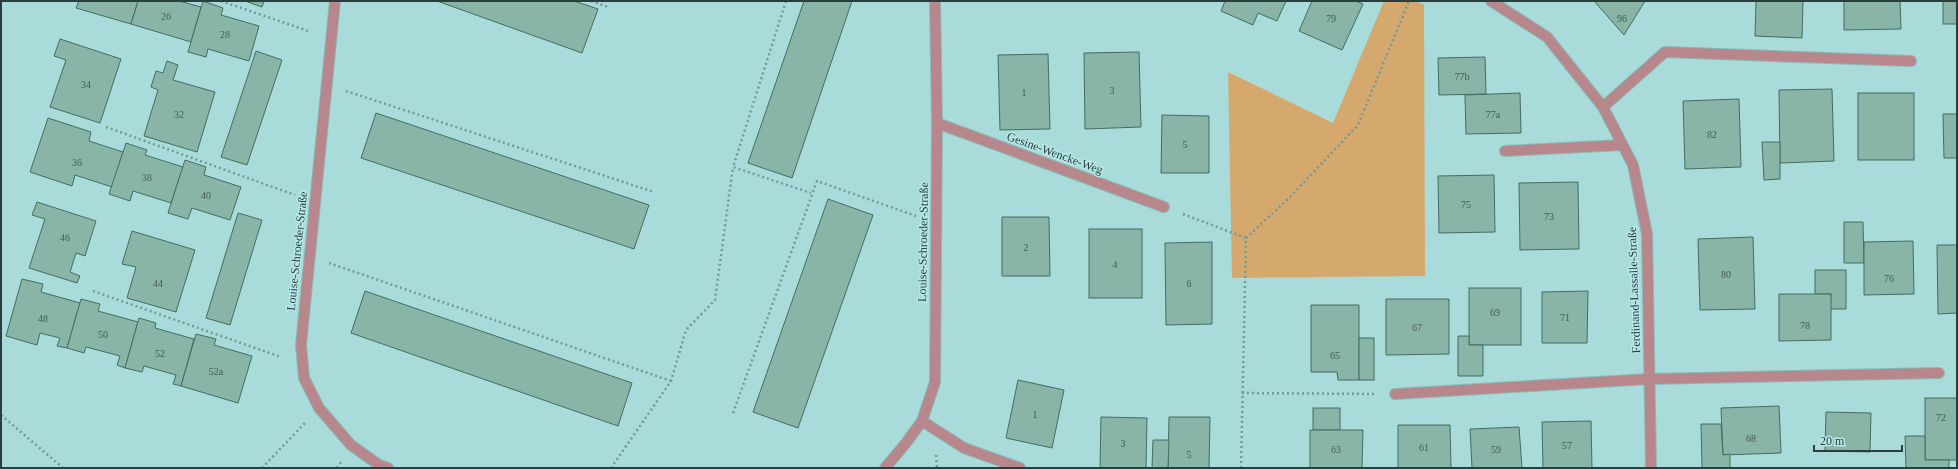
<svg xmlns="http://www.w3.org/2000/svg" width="1958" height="469" font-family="'Times New Roman',serif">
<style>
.green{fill:#d5a96e}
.building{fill:#88b5a7;stroke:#436e61}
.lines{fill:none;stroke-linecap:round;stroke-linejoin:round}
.minor-casing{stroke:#8cb8b7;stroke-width:12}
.path{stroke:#739a98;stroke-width:2.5;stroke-dasharray:2 3;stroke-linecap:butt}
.minor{stroke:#b8878b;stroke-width:10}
.labels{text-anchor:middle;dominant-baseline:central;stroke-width:3;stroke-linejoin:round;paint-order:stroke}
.number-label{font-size:10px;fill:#415c58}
.street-label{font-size:12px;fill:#293e3d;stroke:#b5e8e6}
</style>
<rect width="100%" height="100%" fill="#a8dbd9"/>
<polygon class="green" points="1384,1 1416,1 1424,5 1425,276 1232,278 1228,72 1333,123"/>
<g class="building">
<polygon points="79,1 138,1 131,24 76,8"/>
<polygon points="138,1 179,1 201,7 191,42 131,24"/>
<polygon points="203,1 223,8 221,15 259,26 249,61 208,49 206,57 188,52"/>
<polygon points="245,1 264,1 262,7"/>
<polygon points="437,1 574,1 598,9 582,53"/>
<polygon points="804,1 852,1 792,178 748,163"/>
<polygon points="1225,1 1286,1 1277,21 1258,13 1253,25 1221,11"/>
<polygon points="1312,1 1356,1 1363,4 1342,50 1299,31"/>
<polygon points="1594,1 1645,1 1624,35"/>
<polygon points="1756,1 1803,1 1802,38 1755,36"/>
<polygon points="1844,1 1900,1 1901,29 1844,30"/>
<rect x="1943" y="1" width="14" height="23"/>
<polygon points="60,39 121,59 100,123 50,107 66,60 54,56"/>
<polygon points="256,51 282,60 247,165 221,157"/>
<polygon points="1139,52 1141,127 1085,129 1084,53"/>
<polygon points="1048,54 1050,129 1000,130 998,55"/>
<polygon points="1485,57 1486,94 1439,95 1438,58"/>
<polygon points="167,61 178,65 173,80 215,92 197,152 144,136 158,90 151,87 156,71 163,73"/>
<polygon points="1832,89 1834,161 1780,163 1779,90"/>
<polygon points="1520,93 1521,133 1466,134 1465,95"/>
<rect x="1858" y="93" width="56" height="67"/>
<polygon points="1739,99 1741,167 1685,169 1683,101"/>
<polygon points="376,113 649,205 634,249 361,158"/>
<polygon points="1943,114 1957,114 1957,158 1944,158"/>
<polygon points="1162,115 1209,116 1209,173 1161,173"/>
<polygon points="48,118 91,132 89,141 123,152 112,187 75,175 72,186 30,172"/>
<polygon points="1762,142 1780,142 1780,179 1764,180"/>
<polygon points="126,143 147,150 145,155 183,167 171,203 133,191 130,201 109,194"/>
<polygon points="185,160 206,167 204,175 241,187 230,220 192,208 188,219 168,213"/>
<polygon points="1494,175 1495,232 1439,233 1438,176"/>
<polygon points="1578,182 1579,249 1520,250 1519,183"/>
<polygon points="828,199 873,215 798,428 753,412"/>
<polygon points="37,202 96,221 85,256 76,253 70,272 80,276 77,283 29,268 45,219 32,215"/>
<polygon points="238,213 262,220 230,325 206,318"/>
<polygon points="1002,217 1049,217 1050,276 1002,276"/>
<polygon points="1844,222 1863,222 1864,263 1844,263"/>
<rect x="1089" y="229" width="53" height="69"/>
<polygon points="132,231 195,250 176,312 127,298 136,267 122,264"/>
<polygon points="1753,237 1755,309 1700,310 1698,239"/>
<polygon points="1913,241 1914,294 1864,295 1864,242"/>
<polygon points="1212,242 1212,324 1166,325 1165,243"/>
<polygon points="1937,245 1957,245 1957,313 1938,314"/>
<polygon points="1815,270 1846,270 1846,309 1830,309 1831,294 1815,294"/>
<polygon points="22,279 43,284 41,292 80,303 67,348 57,346 60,338 40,333 37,345 6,336"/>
<rect x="1469" y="288" width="52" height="57"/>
<polygon points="365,291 632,383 618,426 351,333"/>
<polygon points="1588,291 1587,343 1542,343 1542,292"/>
<polygon points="1779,294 1831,294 1831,340 1779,341"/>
<polygon points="81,299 100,304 98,311 138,322 125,368 117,365 120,356 86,347 84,353 67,348"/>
<polygon points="1386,299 1449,299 1449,354 1386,355"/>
<polygon points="1311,305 1359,305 1359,380 1338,380 1337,372 1311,372"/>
<polygon points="139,318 156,323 155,328 194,339 181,386 173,384 176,375 144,366 142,372 125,368"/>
<polygon points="196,334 216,339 214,345 252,356 238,403 181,386"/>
<polygon points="1458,336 1469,336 1469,345 1483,345 1483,376 1458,376"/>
<rect x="1359" y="338" width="15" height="42"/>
<polygon points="1018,380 1064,390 1052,448 1006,438"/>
<rect x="1925" y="398" width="32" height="62"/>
<polygon points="1779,406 1781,453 1723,455 1721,408"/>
<rect x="1313" y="408" width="27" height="22"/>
<polygon points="1826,412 1871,413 1870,452 1825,451"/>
<polygon points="1101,417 1147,418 1146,468 1100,468"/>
<polygon points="1169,417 1210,417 1209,468 1168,468"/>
<polygon points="1591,421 1592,468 1543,468 1542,422"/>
<polygon points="1701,424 1721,424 1723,455 1730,454 1730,468 1702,468"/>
<polygon points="1398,425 1450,425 1451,468 1398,468"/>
<polygon points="1519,427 1522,468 1472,468 1470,429"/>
<polygon points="1310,430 1363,430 1362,468 1310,468"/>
<polygon points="1905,436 1925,436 1925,460 1949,460 1949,468 1906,468"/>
<polygon points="1153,440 1169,440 1168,468 1152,468"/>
</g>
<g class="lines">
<g class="minor-casing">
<g id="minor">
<polyline points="335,1 301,345 304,378 319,408 351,445 379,465 388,468"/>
<polyline points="1491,1 1547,37 1603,107 1633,165 1647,234 1651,468"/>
<polyline points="1603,107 1665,52 1911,61"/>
<polyline points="937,123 1164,207"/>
<polyline points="1505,151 1622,145"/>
<polyline points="1395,394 1649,379 1939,373"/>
<polyline points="922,421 964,448 1020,468"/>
<polyline points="885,468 906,443 922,421 935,382 937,123 935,1"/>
</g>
</g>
<g class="path">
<polyline points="221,1 311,32"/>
<polyline points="591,1 608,7"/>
<polyline points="786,1 733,167 811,193"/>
<polyline points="346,91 654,192"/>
<polyline points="106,127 295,195"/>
<polyline points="1183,214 1246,238"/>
<polyline points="329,263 671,381"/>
<polyline points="93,291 281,357"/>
<polyline points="1242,393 1376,394"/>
<polyline points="733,413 817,181 916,216"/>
<polyline points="1,415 63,468"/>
<polyline points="936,455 937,468"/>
<polyline points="262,468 305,423"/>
<polyline points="337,468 341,462"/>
<polyline points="611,468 671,381 686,330 715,300 733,167"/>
<polyline points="1241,468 1246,238 1289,198 1358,125 1409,1"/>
</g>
<use href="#minor" class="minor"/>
</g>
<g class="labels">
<g class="number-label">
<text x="166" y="16">26</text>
<text x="1331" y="18">79</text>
<text x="1622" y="18">96</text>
<text x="225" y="34">28</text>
<text x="1462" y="76">77b</text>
<text x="86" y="84">34</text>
<text x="1112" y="90">3</text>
<text x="1024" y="92">1</text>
<text x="179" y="114">32</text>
<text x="1493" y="114">77a</text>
<text x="1712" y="134">82</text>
<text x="1185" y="144">5</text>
<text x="77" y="162">36</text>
<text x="147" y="177">38</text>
<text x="206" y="195">40</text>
<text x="1466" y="204">75</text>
<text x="1549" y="216">73</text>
<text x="65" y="237">46</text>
<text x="1026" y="247">2</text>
<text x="1115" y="264">4</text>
<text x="1726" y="274">80</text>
<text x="1889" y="278">76</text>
<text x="158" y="283">44</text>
<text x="1189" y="283">6</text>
<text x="1495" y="312">69</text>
<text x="1565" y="317">71</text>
<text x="43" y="318">48</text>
<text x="1805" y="325">78</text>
<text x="1417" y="327">67</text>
<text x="103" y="334">50</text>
<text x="160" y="353">52</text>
<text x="1335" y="355">65</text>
<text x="216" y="371">52a</text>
<text x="1035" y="414">1</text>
<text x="1941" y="417">72</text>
<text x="1751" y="438">68</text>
<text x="1123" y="443">3</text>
<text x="1567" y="445">57</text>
<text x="1424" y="447">61</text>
<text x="1336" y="449">63</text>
<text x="1496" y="449">59</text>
<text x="1189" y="454">5</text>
</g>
<g class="street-label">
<text transform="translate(1055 153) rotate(20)">Gesine-Wencke-Weg</text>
<text transform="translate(923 242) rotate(-89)">Louise-Schroeder-Straße</text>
<text transform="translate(297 251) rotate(-84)">Louise-Schroeder-Straße</text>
<text transform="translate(1634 290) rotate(-92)">Ferdinand-Lassalle-Straße</text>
</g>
</g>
<rect width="1958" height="469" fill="none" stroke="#293e3d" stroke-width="4"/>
<path d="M1814 445v6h88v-6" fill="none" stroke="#293e3d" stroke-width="2"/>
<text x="1820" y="445" font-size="12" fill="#293e3d" stroke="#b5e8e6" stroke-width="3" paint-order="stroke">20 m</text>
</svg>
